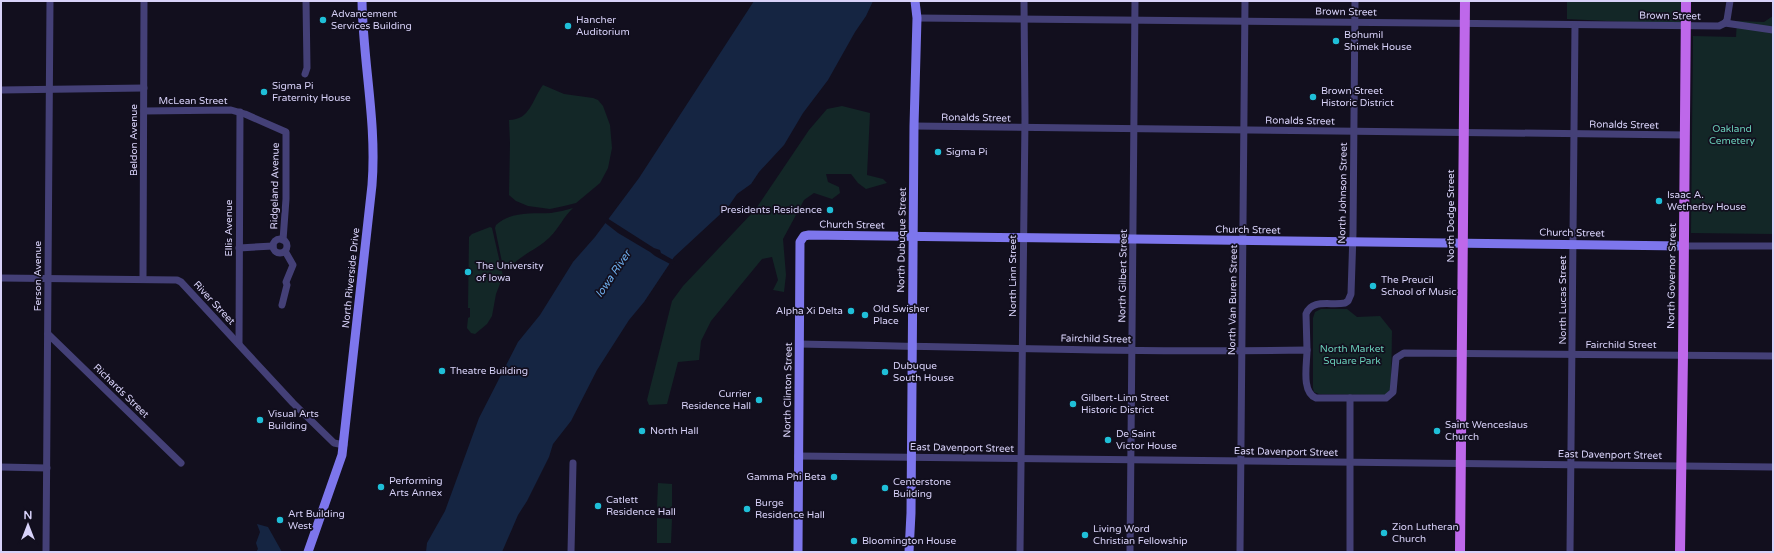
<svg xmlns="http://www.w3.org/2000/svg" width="1774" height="553" font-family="'Varela Round',sans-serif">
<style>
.green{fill:#132727}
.water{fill:#152542}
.pier{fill:#120f1e}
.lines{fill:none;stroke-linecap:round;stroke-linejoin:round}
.street{stroke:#444077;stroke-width:7}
.secondary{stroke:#7d76ec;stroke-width:9}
.primary{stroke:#be68ea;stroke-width:10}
.poi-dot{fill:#1fbfd8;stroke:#120f1e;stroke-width:1.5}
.labels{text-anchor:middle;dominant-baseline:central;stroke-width:3.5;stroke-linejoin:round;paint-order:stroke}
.street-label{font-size:10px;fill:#d8d2f9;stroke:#120f1e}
.poi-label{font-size:10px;fill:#d8d2f9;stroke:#120f1e;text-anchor:start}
.park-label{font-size:10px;fill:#69ceb8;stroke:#120f1e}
.water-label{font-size:11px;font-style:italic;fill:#6eadeb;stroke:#120f1e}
</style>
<rect width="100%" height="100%" fill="#120f1e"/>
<g class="green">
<polygon points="1567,1 1684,1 1685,25 1567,19"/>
<polygon points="1773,16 1773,234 1691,233 1693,36 1736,37 1737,21 1764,22"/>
<path d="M543,85L564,94L593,98L598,100L603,106L610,125L612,148L608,168L600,183L576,203L564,206L550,209L528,206L516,201L509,195L510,143L509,120C530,120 532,100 543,85Z"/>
<polygon points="842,106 870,113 867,175 883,179 887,183 866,189 858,183 851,174 826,174 828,182 839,187 840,193 832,199 814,193 804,200 783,239 786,275 784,292 773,290 778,280 772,257 762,259 711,321 701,341 699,360 678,362 667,404 649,405 647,400 672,301 683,286 755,210 809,130 827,109"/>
<path d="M573,208C564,216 559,228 550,237C537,250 519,255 508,270H506L503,267L495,228L496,225C512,211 531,214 551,213C558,212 566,210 573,208Z"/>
<polygon points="490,227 492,228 503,276 496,294 492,316 487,324 475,334 471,333 467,328 468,318 470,317 470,308 468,308 469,237 472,234"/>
<polygon points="1321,309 1347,309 1357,317 1380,316 1392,331 1391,389 1385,395 1319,394 1314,392 1313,388 1313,318 1315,312"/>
<polygon points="658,483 672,484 672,508 657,508"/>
<polygon points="657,518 672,519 671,543 657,543"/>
</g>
<g class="water">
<polygon points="754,1 873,1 866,16 855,32 828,80 803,113 784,145 759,172 751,184 737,194 728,207 674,257 644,302 629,320 597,370 571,421 553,444 549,457 527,501 518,515 502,552 426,552 427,543 445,511 479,418 518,342 540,315 573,262 595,237 639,178"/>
<polygon points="257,524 268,527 282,552 256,552 258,549 256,543 260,532"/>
</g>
<polygon class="pier" points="607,218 654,248 660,250 661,253 675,261 672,265 655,256 650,252 618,233 604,222"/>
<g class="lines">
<g class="street">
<polyline points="917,18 1719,26 1725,23 1773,30"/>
<polyline points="1725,23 1727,20 1730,1"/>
<polyline points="305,74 307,68 306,1"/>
<polyline points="1,90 144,88"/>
<polyline points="144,111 231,110 245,114 286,132 286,199 283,240"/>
<polyline points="914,126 1685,135"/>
<circle cx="280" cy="246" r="7"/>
<polyline points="1684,246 1773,246"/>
<polyline points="239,248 273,246"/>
<polyline points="1,278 177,280 181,282 293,403 334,443 344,445"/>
<polyline points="143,279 144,1"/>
<polyline points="282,305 287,285 286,282 293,265 285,251"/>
<polyline points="48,334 181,463"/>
<polyline points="239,344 240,112"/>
<path d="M799,344C968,347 1137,353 1307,350C1307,364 1301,392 1316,398H1386L1393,392L1396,358L1404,353L1773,356"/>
<path d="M1307,350L1306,314C1312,298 1331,306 1345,303L1348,301L1351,294L1353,233L1355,1"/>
<polyline points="1350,398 1350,552"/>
<polyline points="798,456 1773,467"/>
<polyline points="1,467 47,468"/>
<polyline points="46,552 50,1"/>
<polyline points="571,552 573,463"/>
<polyline points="1020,552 1025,119 1024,1"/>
<polyline points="1130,552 1135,1"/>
<polyline points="1240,552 1245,1"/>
<polyline points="1570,552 1575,25"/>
</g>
<g class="secondary">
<path d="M308,552L342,455L372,185C377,123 363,63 362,1"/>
<polyline points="798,552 800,242 804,236 809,235 1684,246"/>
<polyline points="909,552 911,513 914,126 917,18 915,1"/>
</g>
<g class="primary">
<polyline points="1460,552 1465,1"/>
<polyline points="1680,552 1683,355 1686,1"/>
</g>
</g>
<g class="poi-dot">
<circle cx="323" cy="20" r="4"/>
<circle cx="568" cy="26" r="4"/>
<circle cx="1336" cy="41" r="4"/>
<circle cx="264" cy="92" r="4"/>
<circle cx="1313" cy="97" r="4"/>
<circle cx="938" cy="152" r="4"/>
<circle cx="1659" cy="201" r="4"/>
<circle cx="830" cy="210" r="4"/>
<circle cx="468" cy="272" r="4"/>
<circle cx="1373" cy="286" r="4"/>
<circle cx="851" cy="311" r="4"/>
<circle cx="865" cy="315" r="4"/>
<circle cx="442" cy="371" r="4"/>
<circle cx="885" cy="372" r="4"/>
<circle cx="759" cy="400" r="4"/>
<circle cx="1073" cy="404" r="4"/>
<circle cx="260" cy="420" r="4"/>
<circle cx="642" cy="431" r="4"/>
<circle cx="1437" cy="431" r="4"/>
<circle cx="1108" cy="440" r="4"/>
<circle cx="834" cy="477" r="4"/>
<circle cx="381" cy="487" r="4"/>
<circle cx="885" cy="488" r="4"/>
<circle cx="598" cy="506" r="4"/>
<circle cx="747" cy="509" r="4"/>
<circle cx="280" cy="520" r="4"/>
<circle cx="1384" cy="533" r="4"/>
<circle cx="1085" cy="535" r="4"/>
<circle cx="854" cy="541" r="4"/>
</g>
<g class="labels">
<g class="street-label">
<text transform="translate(1346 12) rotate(1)">Brown Street</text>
<text transform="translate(1670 16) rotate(1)">Brown Street</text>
<text x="193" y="101">McLean Street</text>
<text transform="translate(976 118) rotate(1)">Ronalds Street</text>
<text transform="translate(1300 121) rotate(1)">Ronalds Street</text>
<text transform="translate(1624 125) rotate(1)">Ronalds Street</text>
<text transform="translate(134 140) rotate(-90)">Beldon Avenue</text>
<text transform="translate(275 186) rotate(-89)">Ridgeland Avenue</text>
<text transform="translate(1343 193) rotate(-89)">North Johnson Street</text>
<text transform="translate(1451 216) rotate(-90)">North Dodge Street</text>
<text transform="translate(852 225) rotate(1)">Church Street</text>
<text transform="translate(229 228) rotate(-90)">Ellis Avenue</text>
<text transform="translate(1248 230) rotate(1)">Church Street</text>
<text transform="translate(1572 233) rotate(1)">Church Street</text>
<text transform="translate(902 240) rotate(-89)">North Dubuque Street</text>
<text transform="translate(38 276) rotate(-90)">Ferson Avenue</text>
<text transform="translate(1013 276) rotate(-90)">North Linn Street</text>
<text transform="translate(1123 276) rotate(-89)">North Gilbert Street</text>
<text transform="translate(1672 276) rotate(-89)">North Governor Street</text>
<text transform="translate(351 278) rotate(-84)">North Riverside Drive</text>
<text transform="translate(1233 300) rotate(-89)">North Van Buren Street</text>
<text transform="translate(1563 300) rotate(-90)">North Lucas Street</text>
<text transform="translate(214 303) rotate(47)">River Street</text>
<text transform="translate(1096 339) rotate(1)">Fairchild Street</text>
<text x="1621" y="345">Fairchild Street</text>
<text transform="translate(788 390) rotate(-89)">North Clinton Street</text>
<text transform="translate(121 391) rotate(44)">Richards Street</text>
<text transform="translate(962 448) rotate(1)">East Davenport Street</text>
<text transform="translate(1286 452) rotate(1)">East Davenport Street</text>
<text transform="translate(1610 455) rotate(1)">East Davenport Street</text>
</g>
<g class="poi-label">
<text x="331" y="14">Advancement<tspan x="331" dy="12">Services Building</tspan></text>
<text x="576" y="20">Hancher<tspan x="576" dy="12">Auditorium</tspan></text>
<text x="1344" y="35">Bohumil<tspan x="1344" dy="12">Shimek House</tspan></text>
<text x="272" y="86">Sigma Pi<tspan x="272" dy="12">Fraternity House</tspan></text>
<text x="1321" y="91">Brown Street<tspan x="1321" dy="12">Historic District</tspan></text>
<text x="946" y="152">Sigma Pi</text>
<text x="1667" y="195">Isaac A.<tspan x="1667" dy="12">Wetherby House</tspan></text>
<text x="822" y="210" text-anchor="end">Presidents Residence</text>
<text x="476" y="266">The University<tspan x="476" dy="12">of Iowa</tspan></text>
<text x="1381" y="280">The Preucil<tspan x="1381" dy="12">School of Music</tspan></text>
<text x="873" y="309">Old Swisher<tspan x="873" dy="12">Place</tspan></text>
<text x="843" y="311" text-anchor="end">Alpha Xi Delta</text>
<text x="893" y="366">Dubuque<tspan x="893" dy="12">South House</tspan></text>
<text x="450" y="371">Theatre Building</text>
<text x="751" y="394" text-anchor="end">Currier<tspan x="751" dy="12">Residence Hall</tspan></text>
<text x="1081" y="398">Gilbert-Linn Street<tspan x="1081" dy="12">Historic District</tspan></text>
<text x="268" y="414">Visual Arts<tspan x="268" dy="12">Building</tspan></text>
<text x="1445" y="425">Saint Wenceslaus<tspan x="1445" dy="12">Church</tspan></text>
<text x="650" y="431">North Hall</text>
<text x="1116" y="434">De Saint<tspan x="1116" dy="12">Victor House</tspan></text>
<text x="826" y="477" text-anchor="end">Gamma Phi Beta</text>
<text x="389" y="481">Performing<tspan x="389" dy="12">Arts Annex</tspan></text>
<text x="893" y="482">Centerstone<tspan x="893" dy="12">Building</tspan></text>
<text x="606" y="500">Catlett<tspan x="606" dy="12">Residence Hall</tspan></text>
<text x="755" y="503">Burge<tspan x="755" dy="12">Residence Hall</tspan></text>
<text x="288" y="514">Art Building<tspan x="288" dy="12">West</tspan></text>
<text x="1392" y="527">Zion Lutheran<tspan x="1392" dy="12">Church</tspan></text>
<text x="1093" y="529">Living Word<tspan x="1093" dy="12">Christian Fellowship</tspan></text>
<text x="862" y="541">Bloomington House</text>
</g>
<g class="park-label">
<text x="1732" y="129">Oakland<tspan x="1732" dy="12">Cemetery</tspan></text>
<text x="1352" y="349">North Market<tspan x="1352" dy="12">Square Park</tspan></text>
</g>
<g class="water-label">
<text transform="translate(613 274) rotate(-56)">Iowa River</text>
</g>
</g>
<rect width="1774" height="553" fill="none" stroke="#d8d2f9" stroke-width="4"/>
<g transform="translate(28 525)" stroke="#120f1e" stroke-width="3" paint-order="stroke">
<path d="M0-3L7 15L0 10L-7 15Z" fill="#d8d2f9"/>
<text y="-6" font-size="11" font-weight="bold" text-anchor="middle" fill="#d8d2f9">N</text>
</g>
</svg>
